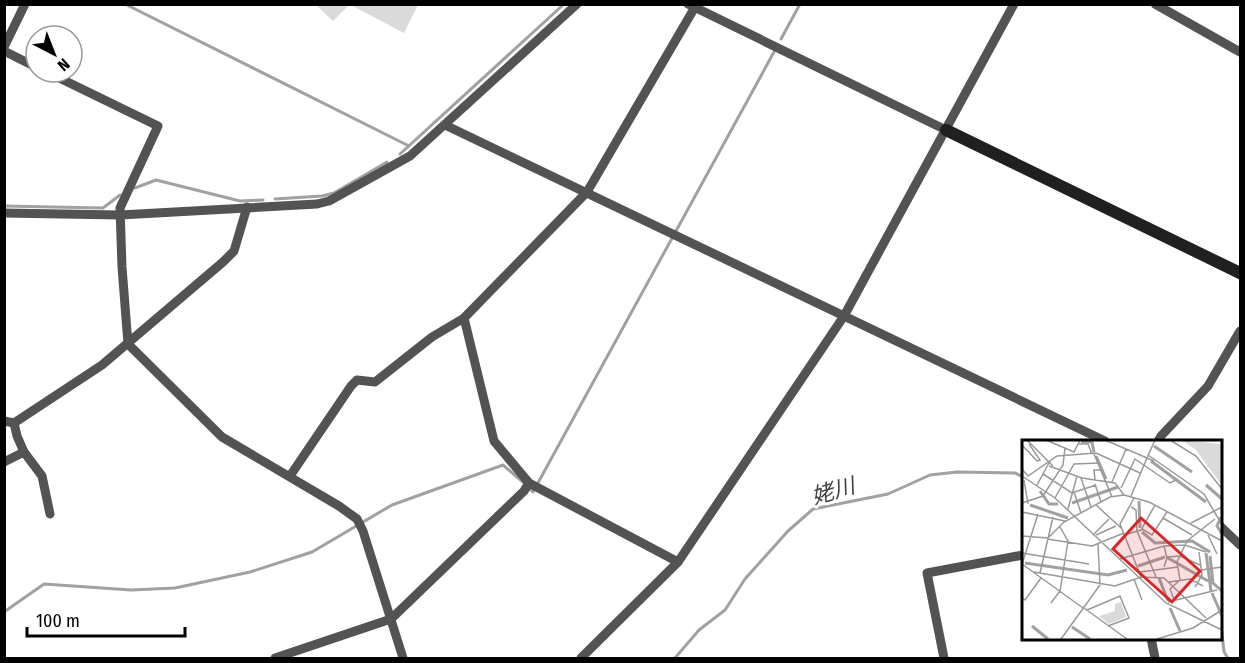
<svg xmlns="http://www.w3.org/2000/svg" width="1245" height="663" font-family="'Fira Sans Condensed','Noto Sans JP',sans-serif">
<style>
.green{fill:#dadada}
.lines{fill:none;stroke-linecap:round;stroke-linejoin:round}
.stream{stroke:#a1a1a1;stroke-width:3}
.street{stroke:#535353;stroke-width:9}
.secondary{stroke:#202020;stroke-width:12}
.labels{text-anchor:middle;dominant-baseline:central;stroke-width:6;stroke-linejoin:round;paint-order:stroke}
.water-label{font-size:22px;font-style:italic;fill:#424242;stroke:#fff}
.inset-river{fill:none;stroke:#a1a1a1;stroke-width:3}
.inset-road{fill:none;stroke:#999;stroke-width:1.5}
.view{fill:#d62828;fill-opacity:0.15;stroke:#d62828;stroke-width:3}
.inset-edge{fill:none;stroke:#000;stroke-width:3}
</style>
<rect width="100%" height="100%" fill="#fff"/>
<g class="green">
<polygon points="316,5 349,5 333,21"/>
<polygon points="351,5 418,5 404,33"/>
</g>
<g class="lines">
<g class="stream">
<polyline points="125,4 409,146"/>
<polyline points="781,39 800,4"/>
<polyline points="400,154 564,4"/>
<polyline points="135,188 156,180 240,201 263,200"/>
<polyline points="275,199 322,196 334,193 387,162"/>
<polyline points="4,206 103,208 120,195"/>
<polyline points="529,488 533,492 774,52"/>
<polyline points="4,612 44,584 131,590 175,588 250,572 312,552 392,505 503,465 524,483"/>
<polyline points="1220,615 1224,652 1228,658"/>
<polyline points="675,658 699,630 725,610 745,579 788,531 813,509 888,494 930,475 957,472 1015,473 1023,477"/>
</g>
<g class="street">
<polyline points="688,4 946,130"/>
<polyline points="1155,4 1240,52"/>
<polyline points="4,47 25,4"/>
<polyline points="4,51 36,67"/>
<polyline points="47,72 158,126 120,208 122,267 128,344 222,437 339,506 357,519 363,531 403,658"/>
<polyline points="445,125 1105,441"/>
<polyline points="4,213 120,215 317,204 329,201 410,156 577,4"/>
<polyline points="464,318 494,441 529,483 678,562"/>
<polyline points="4,421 14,423 102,365 223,262 234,251 247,207"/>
<polyline points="1158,441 1161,436 1208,386 1240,331"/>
<polyline points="24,452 42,476 50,514"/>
<polyline points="4,462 24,452 17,436 14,423"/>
<polyline points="290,476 351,386 357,380 375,382 432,337 464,318 587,192 695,7"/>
<polyline points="1220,526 1240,545"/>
<polyline points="1151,638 1155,658"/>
<polyline points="275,658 391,619 524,491 529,483"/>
<polyline points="581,658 678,562 844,316 1014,4"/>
<polyline points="944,658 927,573 1023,555"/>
</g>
<polyline class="secondary" points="946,130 1240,273"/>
</g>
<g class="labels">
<g class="water-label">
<text transform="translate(833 491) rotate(-16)">姥川</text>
</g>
</g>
<g transform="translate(1022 440)">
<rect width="200" height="200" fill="#fff"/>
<path d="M160,0L199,4V44L174,10ZM99,162L104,177L87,184L77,176L93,171V164Z" fill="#dadada"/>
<path class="inset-river" d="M59,2H70L72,12M132,6L170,32M74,16L84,39M129,21L184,62M184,45L200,59M18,51L27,64H36M117,61L118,88M50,63L96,47M8,65L46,78M199,77L195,86L200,94M120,92L133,103L170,101L188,112M184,113L189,151M188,116L191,143L200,151M146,118L186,141M3,123L86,135L105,130M116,126L143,117M137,138L146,161M190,153L200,176M148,168L158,191M10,186L26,199M50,187L68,199"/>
<path class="inset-road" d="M5,0L31,26M24,0L52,12L58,0M83,0L125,18L133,0M148,0L174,16L200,49M7,4L18,20L15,21M57,4H66L70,14M0,5L15,21M74,13L118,33M72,14L90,57M126,15L182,54L200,85M27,26L60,38L93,43L102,55M0,29L6,36L35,16L74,13M21,34L50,53L74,45M0,36L33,58L144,163L200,190M59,38L69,67M2,40L6,64M73,40L72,30H81M90,42L104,9M73,44L79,62M15,45L28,21M99,48L113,19L148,43L156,39M52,52L59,73M109,56L125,18L132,21M33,58L52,24L78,23M112,58L98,84L119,137M0,63L21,56L41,25L43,8M74,65L99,88M109,67L114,70L115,91L134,137M46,69L55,36M0,72L43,81M141,78L170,95M169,83L200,67M120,89L130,95L145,72M72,94L87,79M74,95L94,86M102,95L119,90L133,65M186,95L195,114M0,96L26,98L42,82L88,57L102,55L127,62L200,101M25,99L70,106L102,93M0,113L67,124M145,117L158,116L178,125M98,119L142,106L163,105L184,112M0,124L61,168M0,124L16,74M142,127L145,118L142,106M179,130L200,127M12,132L93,146L119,137L142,138L184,178M118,132L156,127M18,133L31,77M112,139L120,160M147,142L168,139L181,146M173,147L180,135L177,112M0,158L3,160L19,138M152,159L148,149L158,140L155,122L165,101L193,79M146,162L195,150M29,163L38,151L46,101L38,87M62,168L105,199M65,170L98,156L107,178L86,186M39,199L78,145L76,104M135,199L171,188L200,170"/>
<path class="view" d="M119,78L178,131L150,162L91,109Z"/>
<rect width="200" height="200" class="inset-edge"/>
</g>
<rect width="1245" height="663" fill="none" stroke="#000000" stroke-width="12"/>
<g transform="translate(54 54) rotate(138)"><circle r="28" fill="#ffffff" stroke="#999999" stroke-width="1.5"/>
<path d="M0-4.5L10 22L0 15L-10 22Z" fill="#000000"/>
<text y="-9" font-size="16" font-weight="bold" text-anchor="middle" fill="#000000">N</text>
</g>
<path d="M27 627v9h158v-9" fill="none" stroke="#000000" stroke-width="3"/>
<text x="36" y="627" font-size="18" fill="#000000" stroke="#ffffff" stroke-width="4.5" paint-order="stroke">100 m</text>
</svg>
